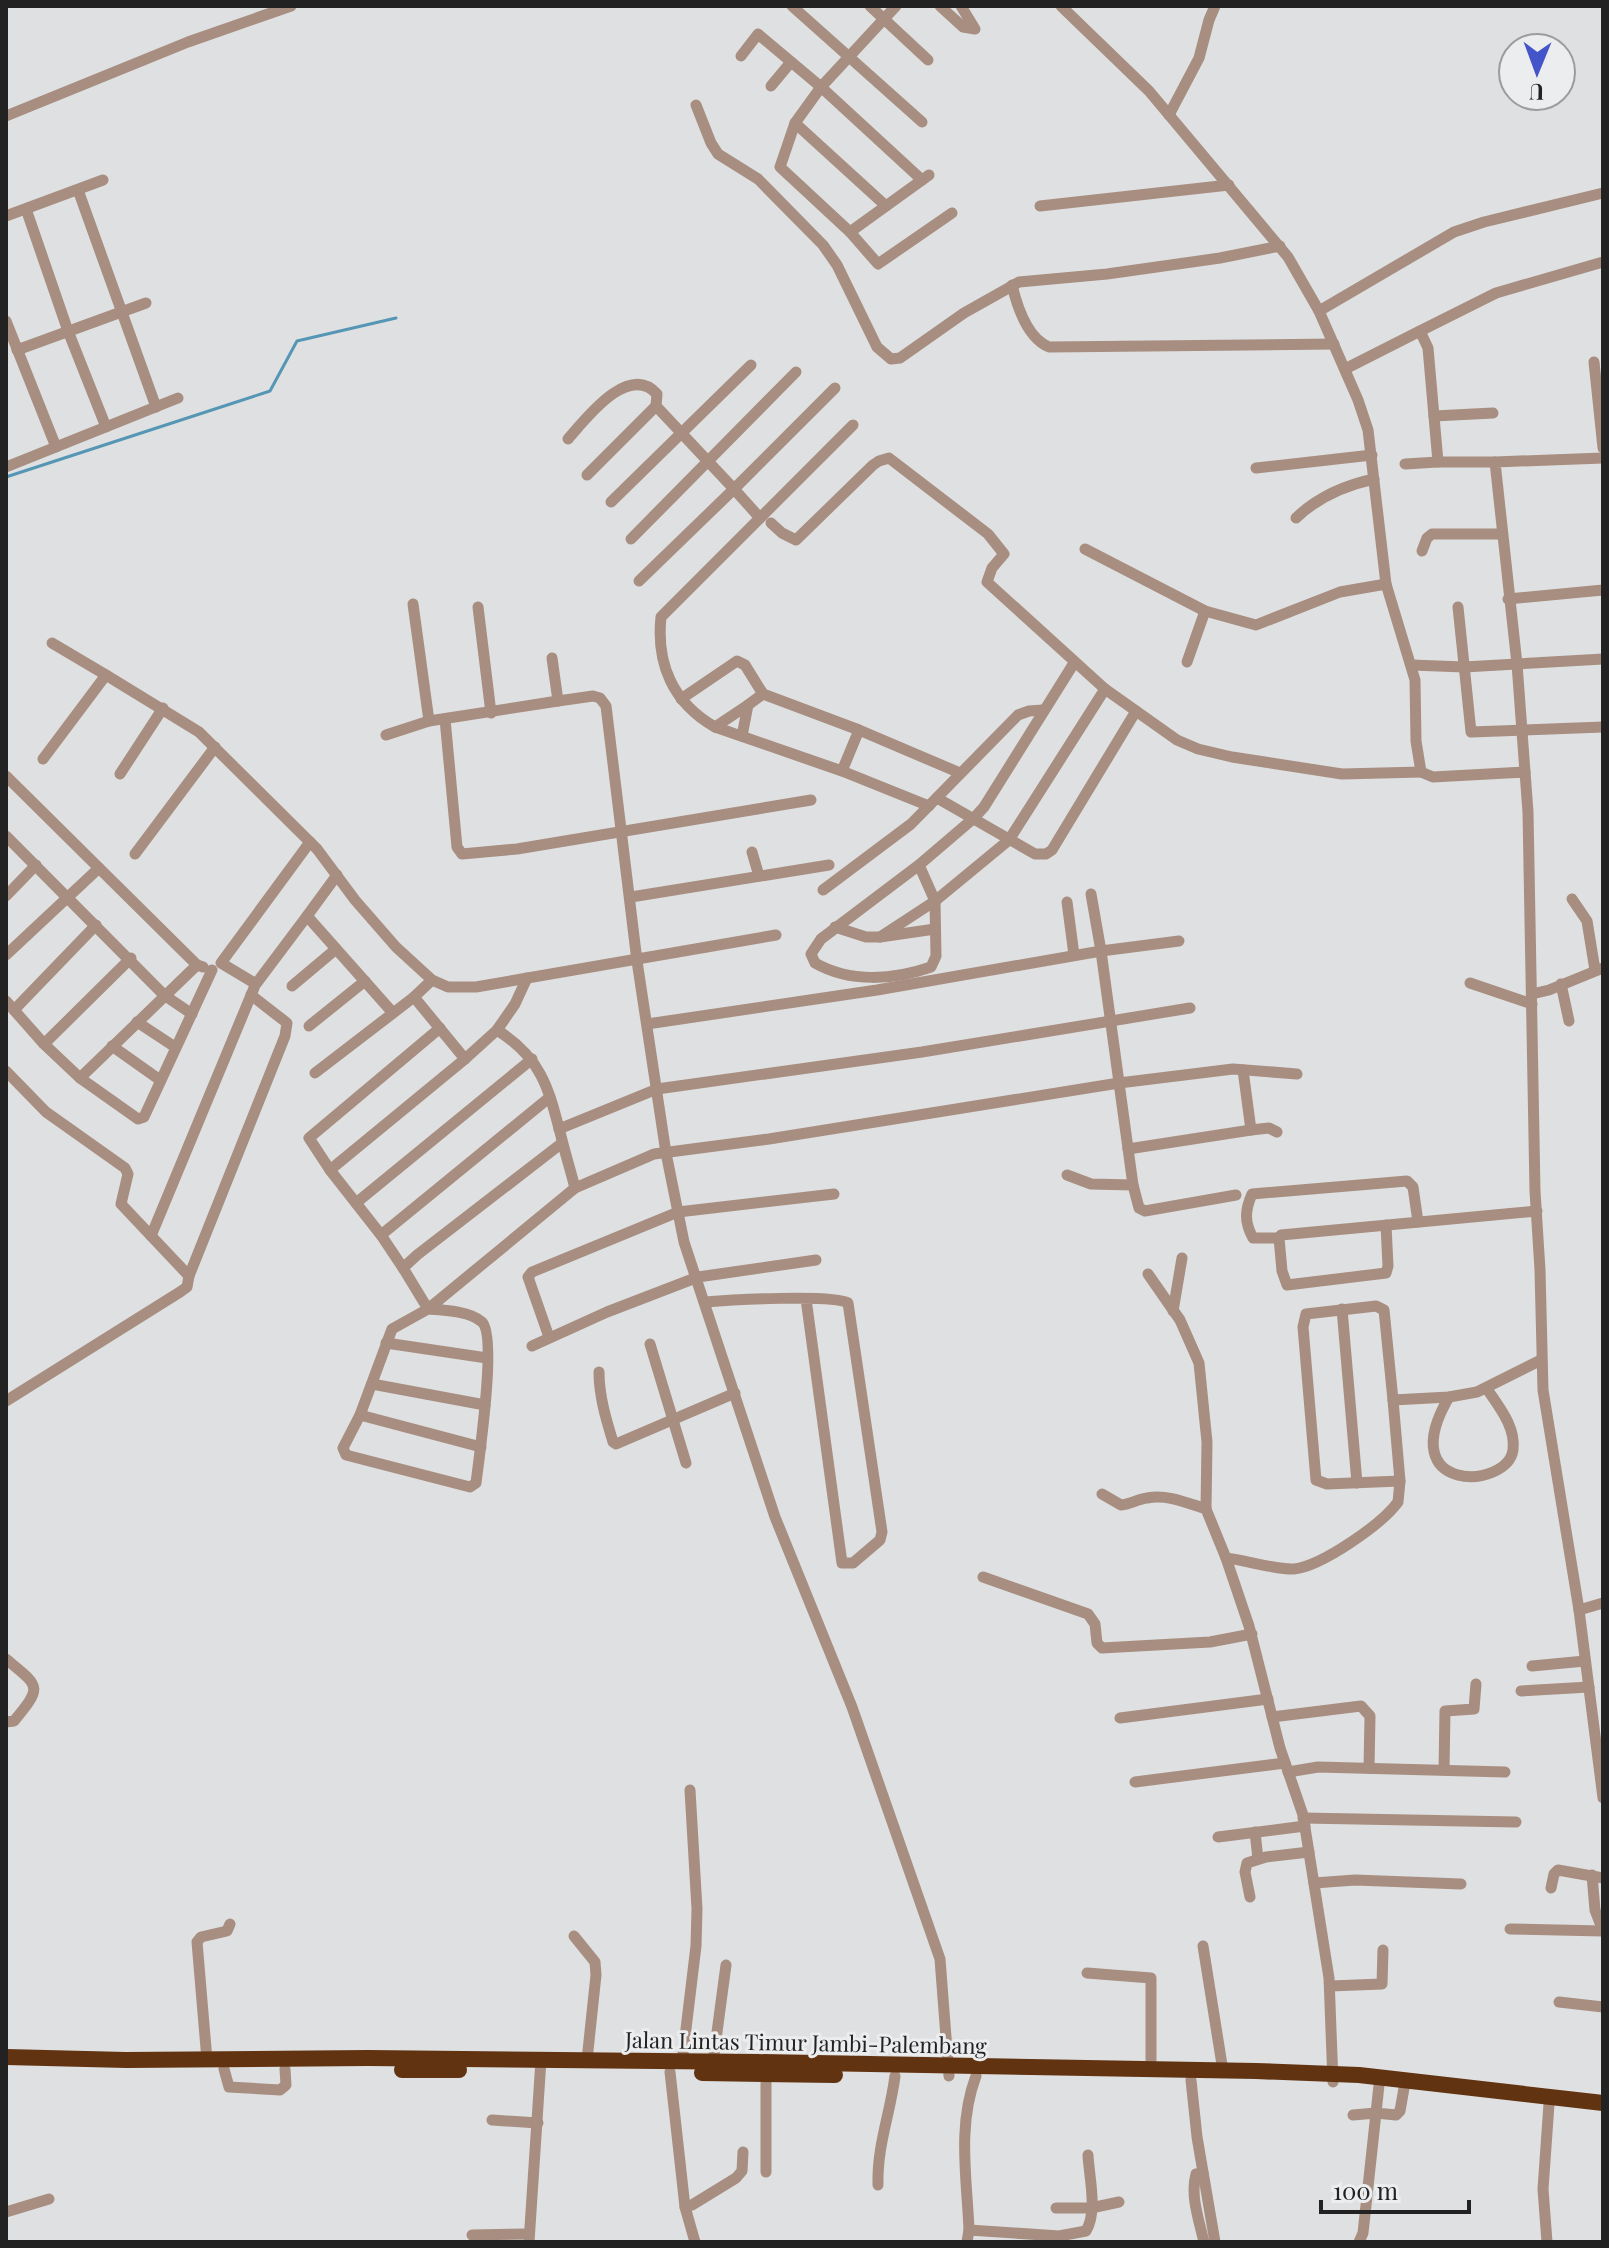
<svg xmlns="http://www.w3.org/2000/svg" width="1609" height="2248" font-family="'Playfair Display',serif">
<style>
.lines{fill:none;stroke-linecap:round;stroke-linejoin:round}
.stream{stroke:#5696b5;stroke-width:3}
.minor{stroke:#a78e80;stroke-width:11}
.highway{stroke:#613311;stroke-width:16}
.labels{text-anchor:middle;dominant-baseline:central;stroke-width:6;stroke-linejoin:round;paint-order:stroke}
.street-label{font-size:22px;fill:#222223;stroke:#ecedee}
</style>
<rect width="100%" height="100%" fill="#dfe0e1"/>
<g class="lines">
<polyline class="stream" points="6,477 270,391 297,341 396,318"/>
<g class="minor">
<polyline points="792,6 922,122"/>
<polyline points="870,6 928,60"/>
<polyline points="896,6 821,87 795,123 780,167 850,232 878,264 952,213"/>
<polyline points="940,6 963,27 975,29 961,6"/>
<polyline points="1061,6 1149,91 1288,257 1319,311 1358,400 1368,430 1386,584 1415,680 1416,741 1421,772 1433,777 1525,772 1528,812 1535,1191 1540,1270 1543,1390 1579,1610 1603,1798"/>
<polyline points="741,56 758,34 821,87 922,180"/>
<polyline points="771,86 791,62"/>
<polyline points="696,105 711,143 718,154 758,179 823,245 837,265 877,347 891,359 900,358 964,313 1019,282 1107,274 1220,258 1280,246"/>
<polyline points="1169,115 1199,58 1209,20 1215,6"/>
<polyline points="6,116 188,42 291,6"/>
<polyline points="795,123 886,206"/>
<polyline points="78,190 156,407"/>
<polyline points="1040,206 1229,185"/>
<polyline points="26,209 68,331 106,427"/>
<polyline points="6,216 103,180"/>
<polyline points="850,232 929,175"/>
<path d="M1012,285C1017,306 1027,338 1049,347L1334,344"/>
<polyline points="1319,311 1454,232 1484,222 1603,193"/>
<polyline points="6,321 56,447"/>
<polyline points="1420,331 1496,293 1603,262"/>
<polyline points="17,350 146,303"/>
<polyline points="1594,362 1603,448"/>
<polyline points="1345,369 1420,331 1428,348 1438,462 1495,462"/>
<polyline points="1434,416 1493,413"/>
<path d="M568,439C585,420 628,362 657,394L656,406L734,489L835,388"/>
<polyline points="1405,464 1438,462"/>
<polyline points="6,467 178,398"/>
<polyline points="1256,468 1372,455"/>
<polyline points="587,475 656,406"/>
<polyline points="611,502 751,365"/>
<polyline points="760,518 853,425"/>
<path d="M1296,518C1317,498 1346,485 1374,479"/>
<polyline points="771,523 782,533 796,540 873,465 879,461 889,458 988,534 1004,554 992,568 987,582 1105,689 1177,740 1198,749 1232,757 1342,774 1421,772"/>
<polyline points="631,539 796,372"/>
<polyline points="1085,549 1205,611 1256,625 1340,592 1386,584"/>
<polyline points="1422,551 1427,538 1432,534 1502,534"/>
<path d="M639,581L734,489L760,518L661,617C656,664 673,703 715,727L842,771L929,806"/>
<polyline points="1508,599 1603,590"/>
<polyline points="413,604 429,721"/>
<polyline points="478,607 491,713"/>
<polyline points="1458,607 1471,732 1603,727"/>
<polyline points="52,643 106,675"/>
<polyline points="552,658 558,701 593,696 600,698 606,706 637,961 666,1153 684,1242 775,1517 852,1707 940,1959 949,2076"/>
<polyline points="1187,662 1205,611"/>
<polyline points="1412,665 1464,667 1603,659"/>
<polyline points="681,699 737,661 745,665 763,694"/>
<polyline points="445,719 457,847 462,854 517,849 811,800"/>
<polyline points="715,727 748,705"/>
<polyline points="386,735 429,721 558,701"/>
<polyline points="742,736 748,705 763,694 859,730 960,773"/>
<polyline points="43,759 106,675 199,732 317,849 355,900 396,947 432,980 448,987 476,987 776,935"/>
<polyline points="842,771 859,730"/>
<polyline points="1525,772 1517,664 1495,462 1603,458"/>
<polyline points="120,774 163,708"/>
<polyline points="6,776 197,965"/>
<polyline points="937,798 1035,854 1046,854 1052,850 1136,711"/>
<polyline points="6,836 164,995 192,1014"/>
<polyline points="752,852 759,876"/>
<polyline points="135,854 215,747"/>
<path d="M919,865L935,901L936,956L931,967C894,980 850,983 815,963L811,954L821,939L919,865L974,818L984,807L1074,663"/>
<polyline points="337,875 307,916 393,1013"/>
<polyline points="823,890 911,824 1018,715 1029,711 1043,710"/>
<polyline points="1091,894 1101,951 1179,941"/>
<polyline points="6,896 36,865"/>
<polyline points="631,897 829,865"/>
<polyline points="1572,899 1587,921 1595,970"/>
<polyline points="1067,902 1074,955"/>
<polyline points="307,916 256,984 221,963 310,842"/>
<polyline points="835,927 866,937 880,937 935,929"/>
<polyline points="880,937 935,901 1009,840 1105,689"/>
<polyline points="6,955 99,868"/>
<polyline points="432,980 414,997 465,1059"/>
<polyline points="1470,983 1532,1004"/>
<polyline points="1561,984 1569,1021"/>
<polyline points="292,986 336,949"/>
<polyline points="1532,994 1549,990 1603,968"/>
<polyline points="6,1001 44,1044 80,1078 138,1119 144,1117 212,970"/>
<polyline points="14,1010 96,925"/>
<polyline points="137,1022 175,1047"/>
<polyline points="647,1024 877,990 1101,951 1133,1185 1139,1208 1145,1211 1236,1195"/>
<polyline points="309,1026 365,981"/>
<path d="M497,1030C543,1059 549,1090 562,1140C566,1156 571,1172 575,1188"/>
<polyline points="44,1044 131,958"/>
<polyline points="112,1046 160,1080"/>
<polyline points="1243,1070 1251,1130"/>
<polyline points="6,1071 46,1112 125,1168 128,1174 121,1204 189,1276 187,1287 180,1292 6,1401"/>
<polyline points="315,1073 414,997"/>
<polyline points="80,1078 197,965 203,967"/>
<polyline points="559,1129 657,1089 922,1052 1190,1008"/>
<path d="M562,1143L417,1255L403,1268L428,1309C443,1310 470,1311 482,1322C497,1336 479,1458 476,1483L470,1487L346,1455L343,1448L360,1415L392,1329L428,1309L575,1188L654,1154L769,1139L1119,1083L1233,1069L1297,1074"/>
<polyline points="1128,1149 1251,1130 1269,1128 1277,1132"/>
<polyline points="330,1170 465,1059 497,1030 515,1004 527,978"/>
<polyline points="1067,1175 1091,1184 1133,1185"/>
<polyline points="356,1203 532,1059"/>
<polyline points="1386,1225 1388,1266 1386,1273 1287,1285 1282,1271 1279,1238 1281,1235 1537,1211"/>
<polyline points="381,1235 550,1097"/>
<polyline points="151,1236 254,988"/>
<path d="M1279,1238H1253C1244,1222 1245,1210 1252,1194L1407,1181L1413,1187L1418,1222"/>
<polyline points="403,1268 381,1235 330,1170 309,1138 440,1028"/>
<polyline points="1148,1274 1180,1320 1199,1363 1207,1442 1206,1509"/>
<polyline points="189,1276 285,1036 287,1023 251,995"/>
<path d="M705,1302C729,1300 834,1294 848,1303L882,1532L880,1540L853,1563H842L806,1299"/>
<polyline points="1342,1309 1357,1483"/>
<polyline points="1173,1311 1182,1258"/>
<polyline points="549,1337 528,1277 532,1272 678,1212 834,1194"/>
<polyline points="386,1343 487,1358"/>
<polyline points="650,1344 686,1463"/>
<polyline points="532,1346 607,1312 698,1277 816,1260"/>
<path d="M599,1372C599,1396 606,1419 613,1442L616,1444L735,1393"/>
<polyline points="372,1384 485,1405"/>
<path d="M1449,1397C1392,1494 1507,1490 1513,1450C1516,1427 1499,1407 1487,1389"/>
<polyline points="1393,1400 1384,1310 1376,1306 1306,1314 1303,1327 1316,1480 1327,1484 1400,1481"/>
<polyline points="360,1415 481,1447"/>
<path d="M1102,1494L1121,1505C1131,1504 1138,1499 1147,1498C1168,1494 1187,1503 1206,1509L1226,1558L1249,1626L1280,1748L1303,1815L1329,1978L1333,2082"/>
<path d="M1226,1558C1245,1560 1277,1570 1294,1569C1322,1566 1382,1524 1398,1502L1400,1481L1393,1400L1449,1397L1477,1392L1541,1360"/>
<polyline points="983,1577 1088,1614 1095,1624 1097,1643 1102,1648 1210,1642 1252,1634"/>
<polyline points="1579,1610 1603,1603"/>
<path d="M6,1659C40,1687 43,1686 14,1721L6,1722"/>
<polyline points="1532,1666 1585,1661"/>
<polyline points="1521,1691 1589,1687"/>
<polyline points="1272,1717 1361,1706 1370,1716 1369,1768"/>
<polyline points="1120,1718 1268,1699"/>
<polyline points="1444,1770 1445,1711 1474,1709 1476,1684"/>
<polyline points="1288,1772 1318,1767 1505,1772"/>
<polyline points="1135,1782 1285,1763"/>
<polyline points="1303,1818 1516,1822"/>
<polyline points="1255,1832 1258,1859"/>
<polyline points="1218,1837 1305,1826"/>
<polyline points="1592,1875 1595,1910 1603,1931"/>
<polyline points="1314,1883 1355,1880 1461,1884"/>
<polyline points="1551,1888 1554,1874 1558,1870 1603,1878"/>
<polyline points="1250,1897 1245,1872 1247,1863 1266,1857 1309,1852"/>
<polyline points="1510,1929 1603,1931"/>
<polyline points="574,1936 595,1962 596,1975 587,2060"/>
<polyline points="1203,1946 1223,2071"/>
<polyline points="1087,1973 1151,1978 1151,2069"/>
<polyline points="1330,1986 1382,1984 1383,1950"/>
<polyline points="1559,2002 1603,2007"/>
<polyline points="207,2060 197,1942 201,1937 227,1931 230,1924"/>
<polyline points="682,2062 696,1946 697,1909 690,1790"/>
<polyline points="713,2062 726,1965"/>
<polyline points="224,2069 229,2087 280,2090 286,2085 285,2069"/>
<polyline points="670,2072 685,2207 695,2242"/>
<polyline points="766,2074 766,2172"/>
<polyline points="1191,2080 1197,2137 1215,2242"/>
<polyline points="1379,2085 1376,2113 1396,2115 1400,2111 1404,2088"/>
<polyline points="1353,2115 1376,2113 1363,2233 1359,2242"/>
<polyline points="492,2120 538,2123"/>
<path d="M1203,2173L1196,2174C1190,2196 1199,2220 1204,2242"/>
<path d="M878,2185C877,2145 890,2115 895,2076"/>
<polyline points="685,2207 692,2205 736,2178 742,2171 743,2152"/>
<polyline points="1056,2208 1091,2208 1119,2202"/>
<polyline points="6,2212 49,2199"/>
<path d="M969,2230L1059,2236L1086,2231C1098,2211 1089,2177 1088,2155"/>
<polyline points="472,2235 529,2234"/>
<polyline points="529,2242 541,2060"/>
<path d="M967,2242L969,2230C967,2179 957,2126 976,2076"/>
<polyline points="1547,2242 1543,2189 1549,2104"/>
</g>
<g class="highway">
<polyline points="6,2057 126,2060 368,2058 757,2062 1256,2071 1359,2075 1603,2103"/>
<polyline points="402,2070 459,2070"/>
<polyline points="702,2073 835,2075"/>
</g>
</g>
<g class="labels">
<g class="street-label">
<text transform="translate(806 2042) rotate(1)">Jalan Lintas Timur Jambi-Palembang</text>
</g>
</g>
<rect width="1609" height="2248" fill="none" stroke="#222223" stroke-width="16"/>
<g transform="translate(1537 72) rotate(181)"><circle r="38" fill="#ecedee" stroke="#9b9c9d" stroke-width="2"/>
<path d="M0-6L14 30L0 20L-14 30Z" fill="#4455c9"/>
<text y="-12" font-size="22" font-weight="bold" text-anchor="middle" fill="#222223">U</text>
</g>
<path d="M1321 2200v12h148v-12" fill="none" stroke="#222223" stroke-width="4"/>
<text x="1333" y="2200" font-size="24" fill="#222223" stroke="#ecedee" stroke-width="6" paint-order="stroke">100 m</text>
</svg>
